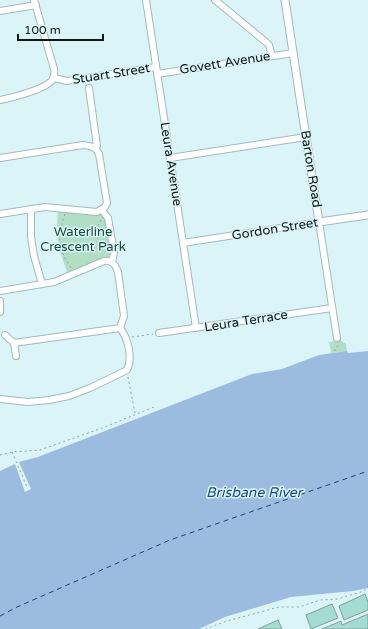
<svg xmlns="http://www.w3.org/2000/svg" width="368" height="629" font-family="'Varela Round',sans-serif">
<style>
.green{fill:#b1dec4}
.water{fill:#9bbcdf}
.pier{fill:#dbf4f7}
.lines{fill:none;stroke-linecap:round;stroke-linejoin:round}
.ferry{stroke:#184976;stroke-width:1;stroke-dasharray:5 4;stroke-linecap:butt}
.building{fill:#a2dcd2;stroke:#869d99}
.minor-casing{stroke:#a2babd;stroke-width:8}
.tertiary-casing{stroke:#a2babd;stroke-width:9}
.path{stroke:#91a5a7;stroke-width:1;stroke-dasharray:2 3;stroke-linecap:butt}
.minor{stroke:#fff;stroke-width:6}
.tertiary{stroke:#fff;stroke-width:7}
.labels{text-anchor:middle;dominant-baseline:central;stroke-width:3;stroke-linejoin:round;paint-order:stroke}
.street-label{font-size:13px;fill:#0d1617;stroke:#dbf4f7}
.park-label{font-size:13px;fill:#164e35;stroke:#dbf4f7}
.water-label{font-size:14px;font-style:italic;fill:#184976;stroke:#dbf4f7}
</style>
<rect width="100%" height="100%" fill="#dbf4f7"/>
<g class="green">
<path d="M58,210L98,214L107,219L112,254L108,257L68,274C58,248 56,238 58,210Z"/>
<polygon points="340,340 346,344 347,351 331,353 329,342"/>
</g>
<polygon class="water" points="347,351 348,353 368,351 368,588 353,591 291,597 225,617 199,629 0,629 0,471 19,462 38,457 252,374 282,369 319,355"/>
<polygon class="pier" points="19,462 31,489 25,492 15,464"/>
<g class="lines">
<polyline class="ferry" points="0,616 17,607 170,540 368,471"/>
</g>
<g class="building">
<polygon points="365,594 368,602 368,610 344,620 339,606"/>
<polygon points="332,604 338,618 311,629 306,615"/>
<polygon points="368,614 368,629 322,629 341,621 342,625"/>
<polygon points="278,620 282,629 258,629"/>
</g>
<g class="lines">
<g class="minor-casing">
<g id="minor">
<polyline points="146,0 196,328"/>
<polyline points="215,0 267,43 269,45 272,56"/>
<polyline points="0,11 36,5"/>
<polyline points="157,74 293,53"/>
<polyline points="54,78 67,81 156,67"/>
<polyline points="89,88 97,146 96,148"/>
<path d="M0,100C11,98 41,90 49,83C54,80 55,74 54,69L34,0"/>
<path d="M0,158L83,145C91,146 95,146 99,154L107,203L105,207L97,212L45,207L0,214"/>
<polyline points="170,158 306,137"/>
<polyline points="31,209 31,237 34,256 42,284"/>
<polyline points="102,210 108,218 114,253 112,262"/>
<polyline points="183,243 319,222 337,338"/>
<path d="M0,291L54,282L104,261C112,260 115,264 118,272L124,316L120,328C128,338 133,358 127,370L90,388L69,396L49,400L28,402L0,399"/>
<polyline points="0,301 0,312"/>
<polyline points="159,333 332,308"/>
<polyline points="5,335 14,343 16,356"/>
<polyline points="14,343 120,328"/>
</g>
</g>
<g class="tertiary-casing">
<polyline id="tertiary" points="285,0 319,222 368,215"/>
</g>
<g class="path">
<path d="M65,214C57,238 57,248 72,269"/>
<polyline points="101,220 94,233 108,253"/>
<polyline points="132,337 153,334"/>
<polyline points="335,351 335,348 339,345 339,343"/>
<polyline points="128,377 135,413"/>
<polyline points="12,452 27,487"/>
<polyline points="0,455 12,452 40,450 105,427 154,407"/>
<polyline points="205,629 227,621 279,607 299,607 320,600 338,599 364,591 368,586"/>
</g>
<use href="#minor" class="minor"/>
<use href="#tertiary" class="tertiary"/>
</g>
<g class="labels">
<g class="street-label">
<text transform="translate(225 63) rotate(-9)">Govett Avenue</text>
<text transform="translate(111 74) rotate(-9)">Stuart Street</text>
<text transform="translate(171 164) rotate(81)">Leura Avenue</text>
<text transform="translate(311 169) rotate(81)">Barton Road</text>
<text transform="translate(275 229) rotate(-9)">Gordon Street</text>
<text transform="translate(246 321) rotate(-9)">Leura Terrace</text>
</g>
<g class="park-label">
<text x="83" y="232">Waterline<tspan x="83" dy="15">Crescent Park</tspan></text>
</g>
<g class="water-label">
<text x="254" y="492">Brisbane River</text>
</g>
</g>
<path d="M18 34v6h85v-6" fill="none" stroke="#0d1617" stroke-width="2"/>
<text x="24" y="34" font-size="12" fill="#0d1617" stroke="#dbf4f7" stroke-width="3" paint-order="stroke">100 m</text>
</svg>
